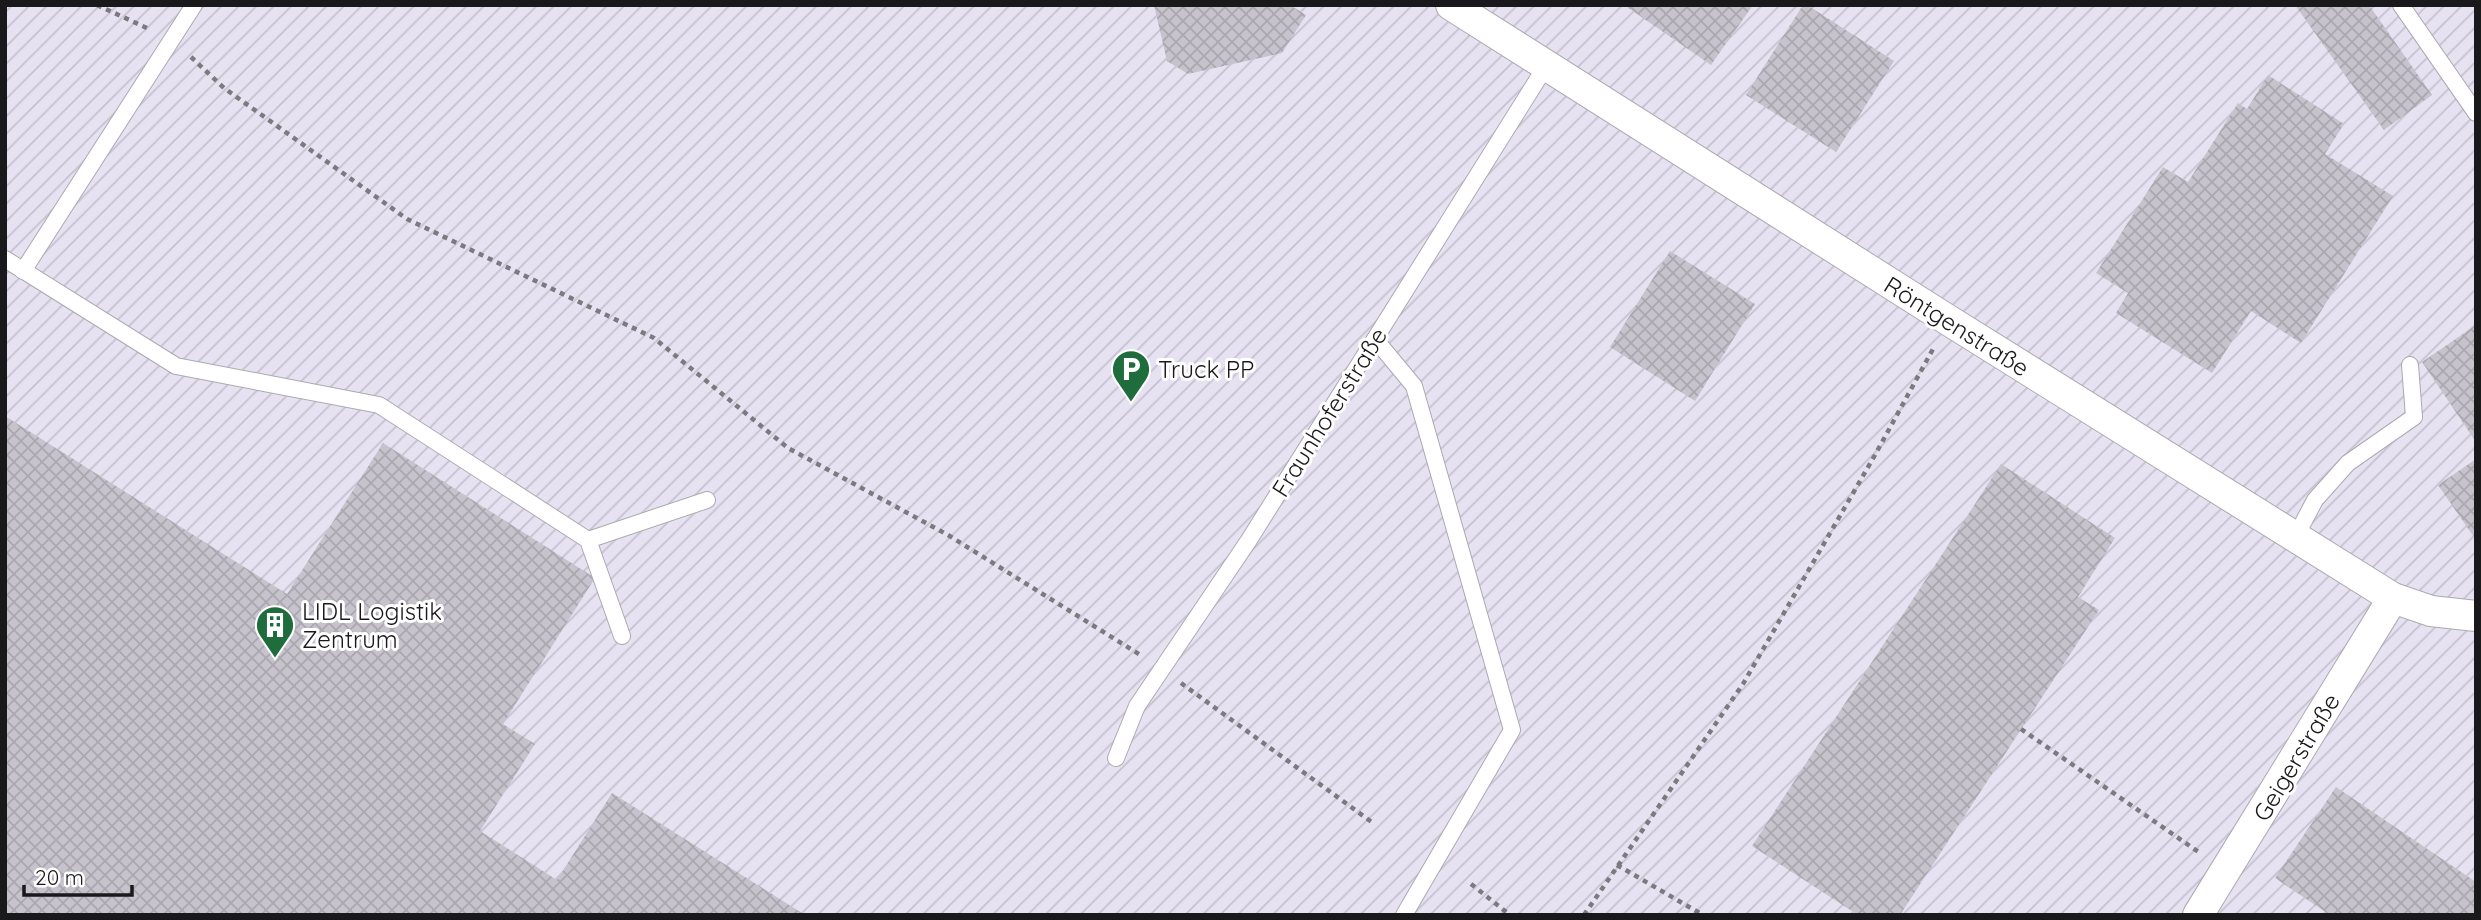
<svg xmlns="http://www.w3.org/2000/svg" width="2481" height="920" font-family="Quicksand,sans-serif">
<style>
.industrial{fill:url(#industrial-furrows)}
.building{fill:url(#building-cross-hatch)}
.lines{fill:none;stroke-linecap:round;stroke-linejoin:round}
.service-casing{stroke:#aca9b1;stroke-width:18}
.minor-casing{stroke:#aca9b1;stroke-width:32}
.path{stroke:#7b7a7f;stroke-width:4.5;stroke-dasharray:5 5;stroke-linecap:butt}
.service{stroke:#fff;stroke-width:16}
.minor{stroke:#fff;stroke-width:30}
.labels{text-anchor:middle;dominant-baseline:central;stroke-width:6;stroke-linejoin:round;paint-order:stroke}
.street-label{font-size:24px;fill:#19181b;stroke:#fff}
.poi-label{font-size:24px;fill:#19181b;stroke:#fff;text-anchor:start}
</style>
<defs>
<pattern id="industrial-furrows" width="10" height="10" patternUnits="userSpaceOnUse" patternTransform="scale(1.75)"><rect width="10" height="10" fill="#e7e2f2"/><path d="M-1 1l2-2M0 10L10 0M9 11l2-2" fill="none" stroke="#c6c1cf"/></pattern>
<pattern id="building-cross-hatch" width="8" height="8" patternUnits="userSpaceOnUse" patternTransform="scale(1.75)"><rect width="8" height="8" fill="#c6c3cc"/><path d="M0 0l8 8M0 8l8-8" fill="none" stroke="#aaa7af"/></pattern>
</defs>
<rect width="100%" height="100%" fill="#f2eff8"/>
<rect class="industrial" x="5" y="5" width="2471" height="910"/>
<g class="building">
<polygon points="1154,5 1290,5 1306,15 1282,53 1188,74 1167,61"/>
<polygon points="1628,5 1753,5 1711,65 1627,7"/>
<polygon points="1803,5 1807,5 1894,61 1836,152 1746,95"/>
<polygon points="2295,5 2369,5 2432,95 2384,130"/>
<polygon points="2268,75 2344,124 2325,154 2393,196 2301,343 2251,311 2212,373 2116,313 2128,293 2096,273 2163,167 2188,182 2238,103 2247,109"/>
<polygon points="1670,251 1755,304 1695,401 1610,347"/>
<polygon points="2476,325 2476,442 2422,362"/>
<polygon points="5,416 287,594 383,443 595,578 503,724 535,744 480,831 557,880 612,793 805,915 5,915"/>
<polygon points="2476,459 2476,540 2438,485"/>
<polygon points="2001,464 2115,538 2078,597 2099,610 1900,915 1858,915 1752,846"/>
<polygon points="2336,787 2476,882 2476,915 2330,915 2275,878"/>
</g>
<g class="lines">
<g class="service-casing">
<g id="service">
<polyline points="2401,5 2476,113"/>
<polyline points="5,259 176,366 379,405 588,540 622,636"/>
<polyline points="23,271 194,5"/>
<polyline points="1375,339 1414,386 1512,730 1404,915"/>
<polyline points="2295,538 2315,500 2348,463 2414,417 2410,365"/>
<polyline points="588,540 707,500"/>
<polyline points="1116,758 1137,706 1249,540 1546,66"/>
</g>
</g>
<g class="minor-casing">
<g id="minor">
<polyline points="1451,5 1948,320 2393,598 2431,611 2476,616"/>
<polyline points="2198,915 2393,598"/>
</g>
</g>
<g class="path">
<polyline points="97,5 149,29"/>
<polyline points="191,57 224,88 407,219 654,338 788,448 948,535 1142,656"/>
<polyline points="1181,683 1373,823"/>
<polyline points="2021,729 2200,853"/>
<polyline points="1617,865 1703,915"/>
<polyline points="1471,884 1510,915"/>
<polyline points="1584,915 1743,684 1875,455 1933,349"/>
</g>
<use href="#service" class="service"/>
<use href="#minor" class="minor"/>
</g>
<defs>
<g id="parking-pin" transform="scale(2.0125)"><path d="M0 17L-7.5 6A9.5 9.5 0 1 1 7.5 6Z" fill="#1f6d3c" stroke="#fff"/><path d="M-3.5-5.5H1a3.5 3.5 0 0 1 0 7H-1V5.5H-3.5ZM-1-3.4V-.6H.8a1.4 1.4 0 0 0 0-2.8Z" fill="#fff"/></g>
<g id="building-pin" transform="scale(2.0125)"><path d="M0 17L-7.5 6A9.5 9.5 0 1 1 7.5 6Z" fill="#1f6d3c" stroke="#fff"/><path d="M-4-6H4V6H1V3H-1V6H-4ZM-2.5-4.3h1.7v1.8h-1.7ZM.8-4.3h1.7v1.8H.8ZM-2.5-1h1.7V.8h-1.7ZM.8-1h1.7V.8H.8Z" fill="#fff"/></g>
</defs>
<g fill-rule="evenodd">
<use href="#parking-pin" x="1131" y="369"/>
<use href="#building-pin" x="275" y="625"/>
</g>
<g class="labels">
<g class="street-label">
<text transform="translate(1957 326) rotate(32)">Röntgenstraße</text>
<text transform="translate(1329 412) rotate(-58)">Fraunhoferstraße</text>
<text transform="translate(2296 757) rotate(-59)">Geigerstraße</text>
</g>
<g class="poi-label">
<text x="1158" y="369">Truck PP</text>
<text x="302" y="611">LIDL Logistik<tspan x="302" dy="28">Zentrum</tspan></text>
</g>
</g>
<rect width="2481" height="920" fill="none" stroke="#19181b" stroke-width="14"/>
<path d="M24 885v10h108v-10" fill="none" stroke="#19181b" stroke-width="3.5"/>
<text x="35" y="885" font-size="21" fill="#19181b" stroke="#ffffff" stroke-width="5" paint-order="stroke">20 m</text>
</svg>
